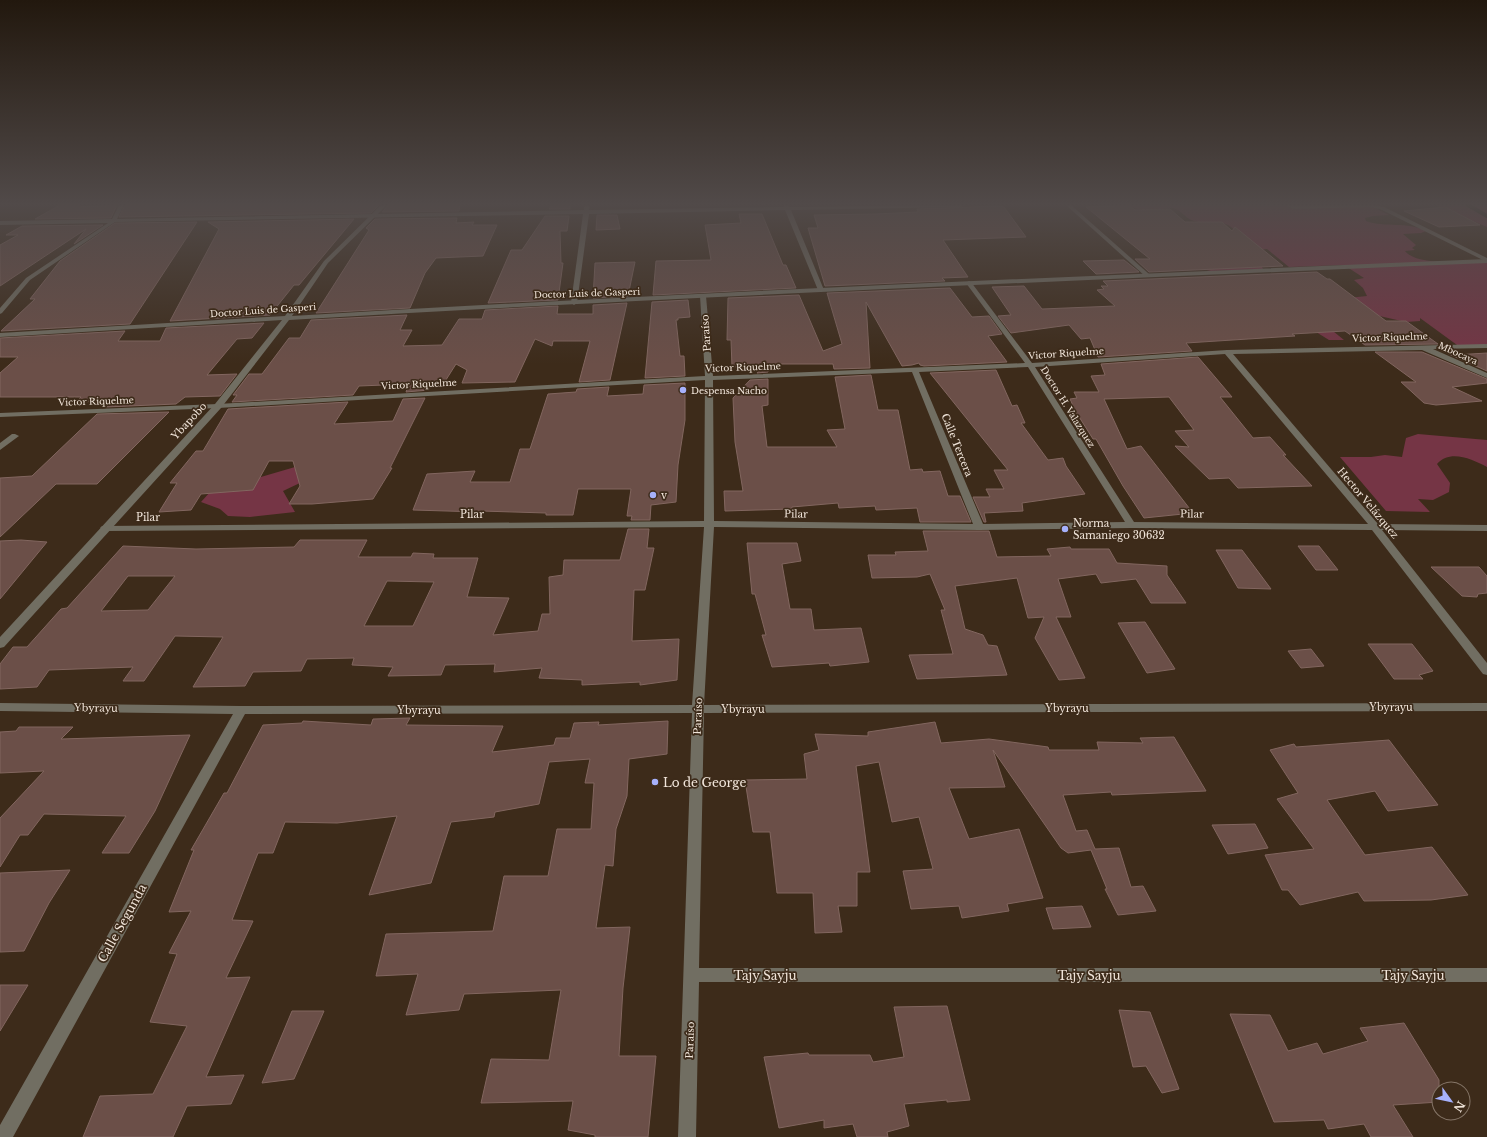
<svg xmlns="http://www.w3.org/2000/svg" width="1487" height="1137" font-family="'Libre Baskerville',serif">
<style>
.green{fill:#753545}
.lines{fill:none;stroke-linecap:round;stroke-linejoin:round}
.stream{stroke:#141a05;stroke-width:4}
.building{fill:#6b4f48;stroke:#82665f;fill-rule:evenodd}
.service{fill:#716e62;fill-rule:evenodd}
.minor{fill:#716e62;fill-rule:evenodd}
.tertiary{fill:#716e62;fill-rule:evenodd}
.poi-dot{fill:#a6b1fc;stroke:#3d2b1a;stroke-width:1.5}
.labels{text-anchor:middle;dominant-baseline:central;stroke-width:3.5;stroke-linejoin:round;paint-order:stroke}
.far-street-label{font-size:9px;fill:#f1e5da;stroke:#3d2b1a}
.far-poi-label{font-size:9px;fill:#f1e5da;stroke:#3d2b1a;text-anchor:start}
.street-label{font-size:10px;fill:#f1e5da;stroke:#3d2b1a}
.poi-label{font-size:10px;fill:#f1e5da;stroke:#3d2b1a;text-anchor:start}
.near-poi-label{font-size:12px;fill:#f1e5da;stroke:#3d2b1a;text-anchor:start}
.near-street-label{font-size:12px;fill:#f1e5da;stroke:#3d2b1a}
</style>
<rect width="100%" height="100%" fill="#3d2b1a"/>
<g class="green">
<path d="M1126,205H1287L1290,208L1308,207L1300,205H1328L1322,206L1373,207L1389,215L1373,216L1365,218L1366,221C1385,228 1407,221 1426,231L1421,233L1403,234L1416,245L1412,248L1415,250L1405,251C1419,268 1467,259 1487,263V345H1457L1420,318V321L1406,322L1375,315L1328,327L1344,340H1329L1308,327L1348,298L1367,296L1363,288L1354,280L1364,278L1344,265L1289,267L1267,249L1259,250L1260,263L1263,269L1211,271L1199,268L1235,230C1218,216 1212,226 1194,221C1185,218 1182,211 1174,208C1165,207 1160,210 1153,211C1143,212 1135,208 1126,205Z"/>
<polygon points="1435,205 1487,205 1487,227"/>
<path d="M1418,434L1487,440V467C1472,459 1450,449 1437,464L1450,483L1449,492L1433,500L1418,499L1430,512L1386,511L1340,457H1371L1385,455L1402,457L1406,438Z"/>
<polygon points="295,467 302,482 283,491 295,512 250,517 228,516 220,509 201,502 210,492"/>
</g>
<g class="lines">
<polyline class="stream" points="1468,205 1487,216"/>
</g>
<g class="building">
<polygon points="60,205 80,205 78,207 117,205 111,218 35,219"/>
<polygon points="125,205 379,205 371,213 119,217"/>
<polygon points="388,205 460,205 459,211 382,212"/>
<polygon points="552,205 570,205 570,209 549,209"/>
<polygon points="1129,205 1135,210 1170,209 1185,222 1222,222 1232,231 1235,227 1283,266 1149,272 1135,259 1150,259 1086,207"/>
<polygon points="998,206 1004,207 1026,237 943,240 968,277 942,278 945,281 825,286 808,228 818,228 814,215 875,214 918,212 917,209"/>
<polygon points="1445,207 1480,225 1439,227 1404,211"/>
<polygon points="739,214 762,214 783,265 786,265 796,288 653,295 656,261 711,260 705,225 741,223"/>
<polygon points="597,215 617,215 620,229 596,230"/>
<polygon points="545,216 569,216 567,231 560,231 561,263 563,263 558,300 488,303 511,250 522,250"/>
<polygon points="457,218 456,223 474,222 472,225 497,225 483,256 436,258 425,273 410,308 316,313 369,230 366,228 375,219"/>
<polygon points="354,219 299,285 294,285 270,315 170,321 219,229 208,222"/>
<polygon points="197,222 130,324 1,331 35,299 30,299 60,261 115,223"/>
<polygon points="103,225 74,244 86,229 0,286 0,245 18,235 6,235 22,226"/>
<polygon points="1124,260 1139,272 1096,274 1083,261"/>
<polygon points="635,262 628,296 593,298 595,263"/>
<polygon points="1317,272 1327,279 1330,279 1386,321 1406,321 1438,344 1365,345 1345,331 1292,334 1295,336 1186,343 1192,351 1098,357 1090,338 1081,339 1069,325 1011,333 998,316 1011,315 992,287 1024,286 1042,309 1115,306 1097,290 1104,289 1101,286 1108,286 1103,281"/>
<polygon points="950,288 972,317 989,316 1002,334 988,336 1007,362 924,366 920,365 919,363 912,365 902,366 866,302 870,368 834,369 833,364 769,364 768,372 757,373 763,366 732,367 731,340 727,340 728,298 799,295 823,351 842,344 827,293"/>
<polygon points="688,300 690,317 678,318 678,320 676,320 680,356 684,356 685,376 645,378 652,302"/>
<polygon points="627,303 610,380 579,382 590,341 553,341 552,346 535,339 515,382 462,383 467,370 456,364 444,383 432,384 429,390 406,392 409,384 359,386 353,395 232,402 237,395 233,395 249,374 262,374 289,338 300,338 311,320 407,315 400,330 412,330 403,346 442,345 459,319 482,319 485,310 558,306 557,314 593,314 593,305"/>
<polygon points="264,323 252,338 237,339 207,375 237,374 220,396 185,397 176,404 105,407 112,401 76,402 81,397 0,397 0,373 18,357 0,357 0,338 125,331 118,341 160,341 166,328"/>
<polygon points="1440,350 1447,350 1454,355 1487,353 1487,371"/>
<polygon points="1375,352 1422,352 1487,379 1487,383 1452,387 1482,401 1436,405 1424,403 1401,382 1416,382"/>
<polygon points="1198,357 1232,397 1220,397 1253,438 1270,437 1286,455 1283,455 1312,486 1238,488 1229,478 1209,479 1175,446 1189,447 1175,431 1194,430 1169,397 1104,399 1127,449 1141,446 1193,513 1144,518 1123,486 1096,439 1093,439 1076,412 1070,399 1077,398 1074,392 1099,392 1091,376 1105,375 1101,364"/>
<polygon points="996,370 1012,406 1017,405 1025,423 1021,423 1048,460 1063,458 1066,466 1085,494 1022,503 1023,511 984,513 986,522 984,522 973,497 990,497 986,489 1004,489 994,470 1008,470 930,373"/>
<polygon points="871,375 878,410 898,410 910,470 922,469 923,472 940,471 948,496 960,496 971,522 920,522 917,508 876,510 875,506 839,508 838,503 792,507 792,509 725,511 724,491 743,491 735,442 733,398 750,380 768,379 768,405 762,406 767,447 837,447 827,430 845,429 835,377"/>
<polygon points="685,383 685,420 678,465 676,502 651,505 650,520 631,520 632,516 627,516 631,489 578,489 573,515 546,515 546,513 481,511 480,512 413,510 427,474 475,471 470,482 510,482 520,449 530,449 548,394 576,392 577,389 609,387 607,396 643,394 644,385"/>
<polygon points="425,398 390,468 392,468 373,499 312,504 289,504 300,486 293,461 269,461 253,490 201,494 191,510 159,512 177,483 170,483 196,451 203,451 228,409 348,402 334,424 393,421 403,399"/>
<polygon points="169,412 97,484 56,484 0,537 0,478 32,476 97,414"/>
<path d="M628,529H649L647,548H654L645,590H634L632,641L679,639L677,680L640,685V682L582,685V680L539,678L542,668L494,672L495,664L445,665L441,675L388,676L393,667L352,665L354,658L307,659L301,671L253,672L245,686L193,687L223,637L175,636L144,681H123L133,667L49,670L37,687L0,689V664L13,647H27L61,609L67,608L123,546L196,549L294,547L300,540H367L358,557H411L413,553L434,554L433,558H478L467,597L509,598L493,635L538,631L542,614H550L549,577L563,575L564,560H620ZM128,576H175L148,610L101,611ZM387,581L434,582L413,626H364Z"/>
<polygon points="923,531 989,531 997,557 1051,556 1047,549 1070,547 1071,549 1109,549 1117,563 1167,566 1167,575 1186,603 1151,603 1136,579 1101,583 1096,574 1058,579 1071,617 1056,617 1085,678 1059,680 1035,638 1044,617 1028,618 1017,578 955,586 965,629 983,635 988,645 997,646 1007,675 917,679 909,655 953,654 941,610 945,610 930,574 917,577 872,578 868,555 896,555 895,552 928,551"/>
<polygon points="21,540 47,542 0,599 0,541"/>
<polygon points="747,543 797,543 801,561 782,564 790,609 811,609 814,630 861,628 869,662 830,666 829,663 772,667 762,635 766,635 755,594 752,594"/>
<polygon points="1298,546 1319,546 1338,570 1316,570"/>
<polygon points="1216,550 1242,550 1271,589 1238,588"/>
<polygon points="1431,567 1479,567 1487,576 1487,593 1478,594 1477,597 1462,596"/>
<polygon points="1145,622 1175,669 1147,673 1118,623"/>
<polygon points="1368,644 1412,644 1433,671 1419,675 1423,679 1394,679"/>
<polygon points="1311,649 1324,666 1301,668 1288,651"/>
<polygon points="410,718 406,725 503,726 492,752 554,745 556,738 570,738 574,723 599,722 598,725 668,721 667,754 629,759 627,796 616,829 613,866 605,865 596,928 630,927 623,988 619,1056 656,1056 648,1137 595,1137 595,1135 568,1130 573,1101 481,1103 491,1059 549,1060 561,990 464,994 459,1010 406,1015 418,974 376,976 386,934 493,931 504,876 548,876 557,829 591,829 594,783 585,783 590,759 549,762 539,804 495,812 494,817 451,822 431,883 369,895 397,816 337,823 285,822 273,853 258,853 232,920 253,921 226,978 250,977 206,1077 244,1075 231,1104 187,1106 173,1137 83,1137 100,1096 153,1094 187,1026 150,1022 177,954 169,953 191,911 169,912 194,850 191,850 224,793 227,793 263,725 302,723 303,721 371,725 373,719"/>
<polygon points="935,722 941,743 989,739 1048,747 1049,750 1099,750 1097,742 1143,743 1140,738 1174,737 1206,791 1112,795 1111,792 1063,795 1076,831 1087,830 1095,849 1119,848 1131,887 1143,886 1156,911 1118,915 1105,889 1107,889 1091,850 1068,853 1061,848 993,750 1005,787 949,788 969,839 1019,829 1043,898 1007,904 1009,911 962,918 959,906 911,909 903,871 933,869 919,817 892,822 879,762 856,766 870,872 857,872 857,906 838,906 842,932 815,933 813,893 777,893 770,832 753,832 745,780 807,779 804,754 819,750 815,734 868,736 868,732"/>
<polygon points="19,727 73,727 61,739 190,735 155,811 129,853 102,853 126,816 44,814 28,835 20,835 0,867 0,818 44,771 0,773 0,732 16,731"/>
<polygon points="1389,740 1438,805 1388,811 1375,791 1327,800 1365,855 1432,847 1468,895 1431,900 1364,901 1358,892 1300,905 1288,890 1282,890 1265,855 1314,849 1277,799 1298,793 1270,750 1294,744 1296,747"/>
<polygon points="1255,824 1268,848 1228,854 1212,825"/>
<polygon points="70,870 49,903 24,951 0,952 0,873"/>
<polygon points="1082,906 1091,927 1053,929 1046,908"/>
<polygon points="0,985 28,985 0,1031"/>
<polygon points="947,1006 970,1100 947,1102 947,1100 904,1104 909,1126 887,1132 888,1137 857,1137 853,1124 824,1128 824,1120 779,1128 764,1057 808,1053 809,1055 870,1055 873,1062 904,1057 894,1007"/>
<polygon points="1119,1010 1150,1012 1179,1089 1162,1093 1146,1066 1133,1067"/>
<polygon points="292,1011 324,1011 294,1079 262,1083"/>
<polygon points="1230,1014 1270,1015 1288,1051 1317,1043 1323,1054 1368,1041 1360,1028 1404,1023 1439,1080 1439,1102 1393,1105 1413,1137 1371,1137 1364,1124 1328,1129 1324,1120 1274,1122"/>
</g>
<g class="lines">
<polygon class="service" points="12,434 15,434 19,436 0,450 0,443"/>
<g class="minor">
<polygon points="119,205 124,205 117,219 584,210 584,207 587,205 590,207 589,210 784,207 784,205 788,205 789,207 964,205 961,207 791,210 824,290 821,292 818,290 785,210 589,214 577,303 574,305 571,303 583,214 115,222 30,280 2,313 0,314 0,308 26,278 108,223 0,225 0,221 112,219"/>
<polygon points="1066,205 1071,205 1149,274 1149,276 1145,276"/>
<polygon points="1284,205 1374,205 1384,207 1487,258 1487,262 1380,209 1369,207 1294,209"/>
<path d="M969,281L971,282L1032,363L1227,350L1487,344V348L1433,349L1487,373V378L1422,350L1233,354L1378,524L1487,525V531L1382,530L1487,663V675L1483,674L1372,530L1131,528L979,530L714,527L704,705L1487,703V711L704,713L699,968H1487V982H699L696,1137H678L692,713L245,714L13,1137H0V1125L233,714L0,711V703L241,706L692,705L704,527L105,531L100,528L102,526L704,521L705,380L218,408L0,417V413L218,404L705,376L700,296L703,294L706,296L713,376L1025,363L966,283ZM1225,354L1368,524L1134,522L1035,367ZM1028,367L1125,522L983,524L919,372ZM912,372L973,524L714,521L713,380Z"/>
</g>
<path class="tertiary" d="M381,205H387L328,263L292,316C690,292 1089,276 1487,259V263C1088,280 688,296 289,320L221,408L4,647L0,648V637L215,404L282,320L0,337V333L285,316L324,261Z"/>
</g>
<linearGradient id="sky" x2="0" y2="1"><stop stop-color="#22180e"/><stop offset="0.56" stop-color="#514a49"/><stop offset="1" stop-color="#514a49" stop-opacity="0"/></linearGradient>
<rect width="1487" height="364" fill="url(#sky)"/>
<g class="poi-dot">
<circle cx="683" cy="390" r="4"/>
<circle cx="653" cy="495" r="4"/>
<circle cx="1065" cy="529" r="4"/>
<circle cx="655" cy="782" r="4"/>
</g>
<g class="labels">
<g class="far-street-label">
<text transform="translate(587 293) rotate(-2)">Doctor Luis de Gasperi</text>
<text transform="translate(263 310) rotate(-4)">Doctor Luis de Gasperi</text>
<text transform="translate(1390 337) rotate(-2)">Victor Riquelme</text>
<text transform="translate(1066 353) rotate(-4)">Victor Riquelme</text>
<text transform="translate(1458 353) rotate(24)">Mbocaya</text>
<text transform="translate(743 367) rotate(-2)">Victor Riquelme</text>
<text transform="translate(419 384) rotate(-3)">Victor Riquelme</text>
<text transform="translate(96 401) rotate(-2)">Victor Riquelme</text>
<text transform="translate(1068 407) rotate(58)">Doctor H. Valazquez</text>
</g>
<g class="far-poi-label">
<text x="691" y="390">Despensa Nacho</text>
</g>
<g class="street-label">
<text transform="translate(706 333) rotate(-94)">Paraíso</text>
<text transform="translate(189 421) rotate(-47)">Ybapobo</text>
<text transform="translate(957 445) rotate(68)">Calle Tercera</text>
<text transform="translate(1368 503) rotate(50)">Hector Velázquez</text>
<text x="472" y="514">Pilar</text>
<text transform="translate(796 514) rotate(1)">Pilar</text>
<text transform="translate(1192 514) rotate(1)">Pilar</text>
<text x="148" y="517">Pilar</text>
<text x="1391" y="707">Ybyrayu</text>
<text transform="translate(96 708) rotate(1)">Ybyrayu</text>
<text x="1067" y="708">Ybyrayu</text>
<text x="743" y="709">Ybyrayu</text>
<text x="419" y="710">Ybyrayu</text>
<text transform="translate(698 716) rotate(-88)">Paraíso</text>
<text transform="translate(690 1040) rotate(-88)">Paraíso</text>
</g>
<g class="poi-label">
<text x="661" y="495">v</text>
<text x="1073" y="523">Norma<tspan x="1073" dy="12">Samaniego 30632</tspan></text>
</g>
<g class="near-poi-label">
<text x="663" y="782">Lo de George</text>
</g>
<g class="near-street-label">
<text transform="translate(122 923) rotate(-61)">Calle Segunda</text>
<text x="765" y="975">Tajy Sayju</text>
<text x="1089" y="975">Tajy Sayju</text>
<text x="1413" y="975">Tajy Sayju</text>
</g>
</g>
<g transform="translate(1451 1101) rotate(123)"><circle r="19" fill="#3d2b1a" stroke="#857567"/>
<path d="M0-3L7 15L0 10L-7 15Z" fill="#a6b1fc"/>
<text y="-6" font-size="11" font-weight="bold" text-anchor="middle" fill="#f1e5da">N</text>
</g>
</svg>
